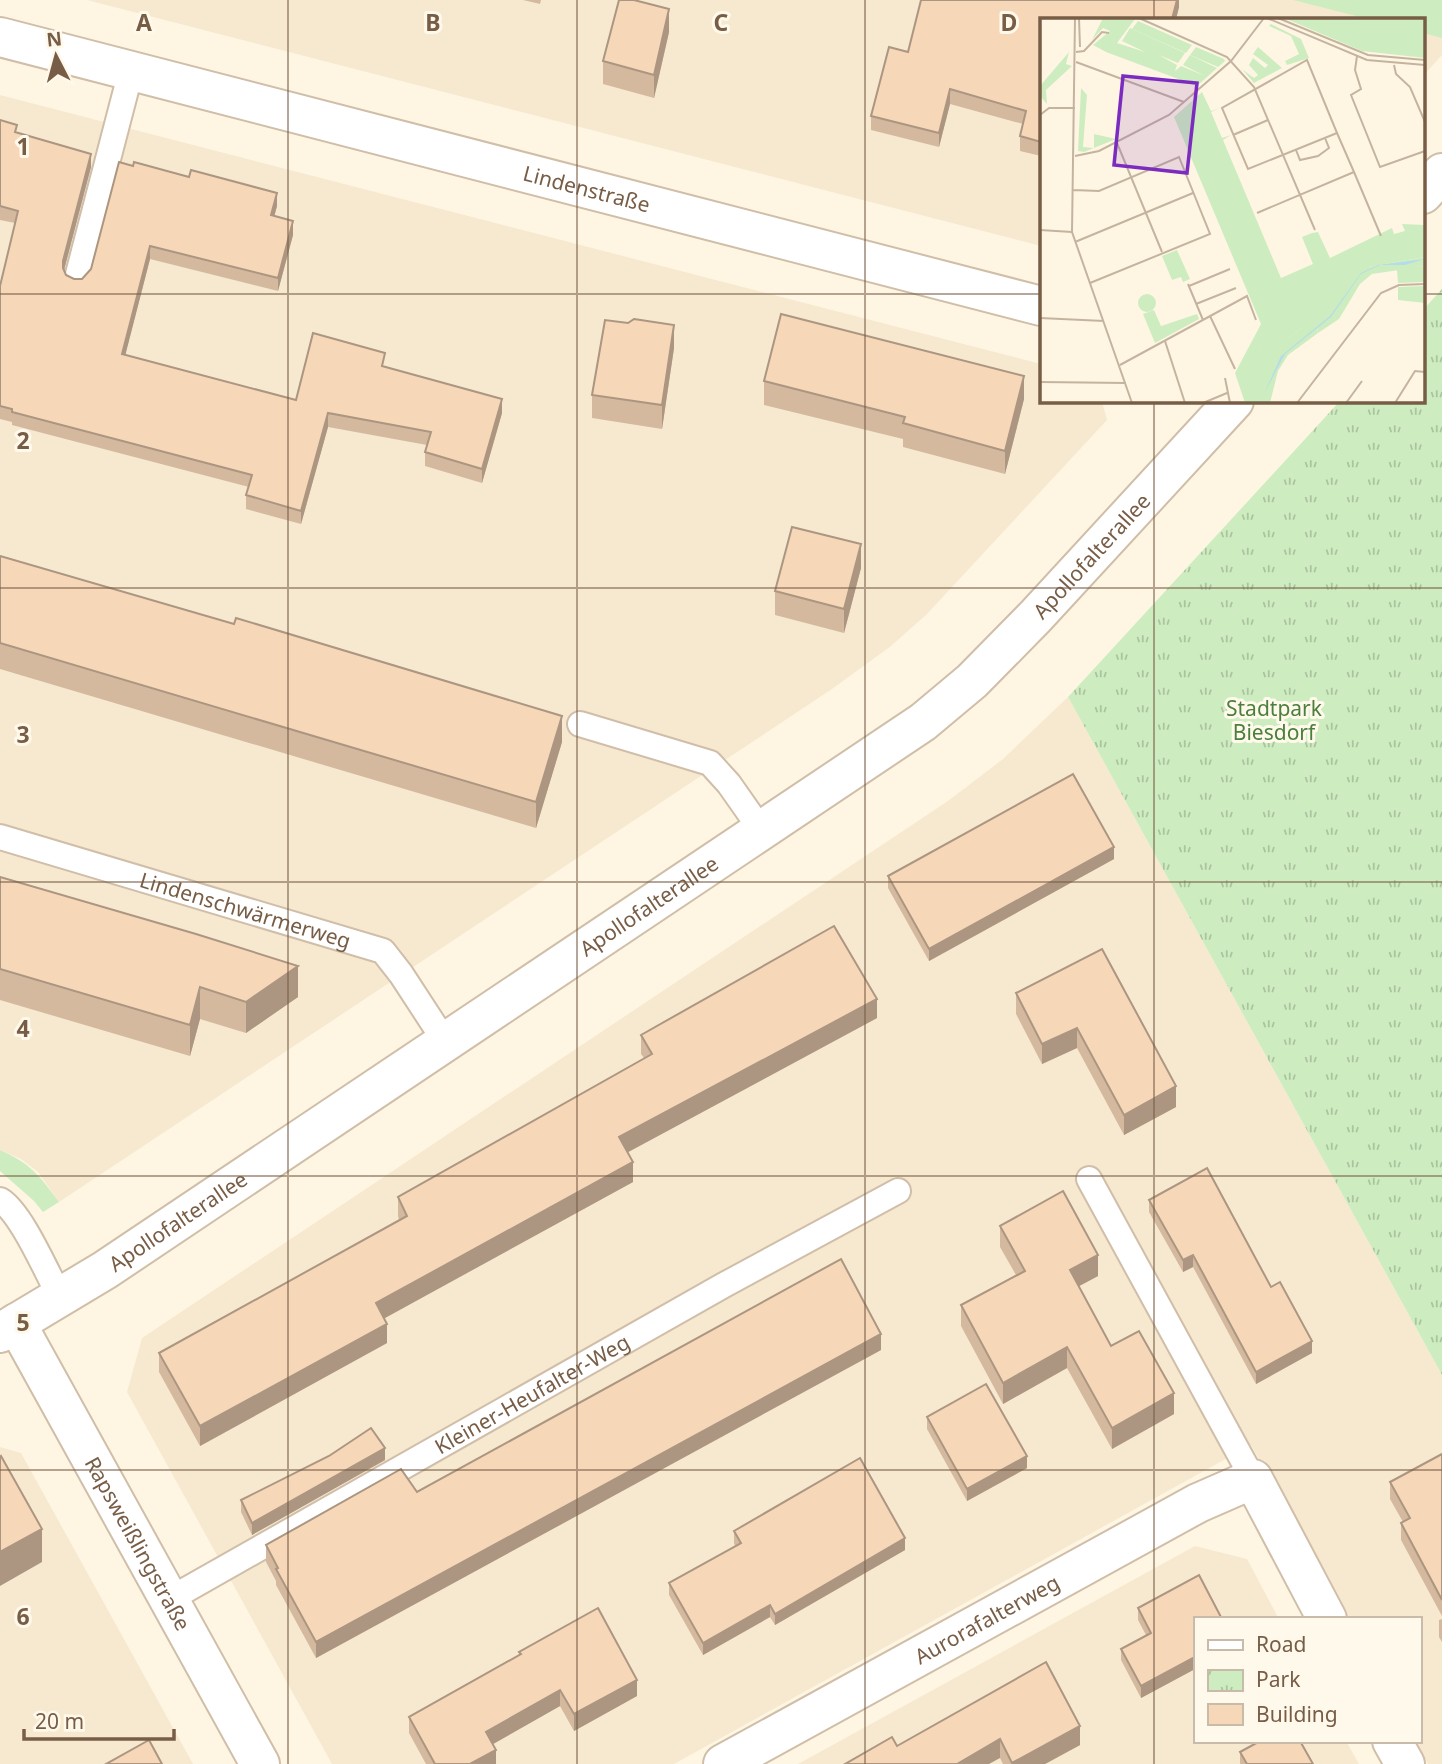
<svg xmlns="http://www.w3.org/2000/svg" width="1442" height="1764" font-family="'Noto Sans',sans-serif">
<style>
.residential{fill:#f6e9d0}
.green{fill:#cdedc0}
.park{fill:url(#park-tufts)}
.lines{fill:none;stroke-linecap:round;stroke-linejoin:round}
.service-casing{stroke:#d0bea8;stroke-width:28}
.minor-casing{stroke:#d0bea8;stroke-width:42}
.tertiary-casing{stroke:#d0bea8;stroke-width:42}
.service{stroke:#fff;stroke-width:24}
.minor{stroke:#fff;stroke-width:38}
.tertiary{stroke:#fff;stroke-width:38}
.wall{fill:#d4b99e}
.shaded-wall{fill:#ac9681}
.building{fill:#f6d7b8;stroke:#ac9681;stroke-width:2}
.grid{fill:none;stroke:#785d46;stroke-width:2;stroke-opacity:0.55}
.labels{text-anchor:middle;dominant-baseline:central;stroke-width:6;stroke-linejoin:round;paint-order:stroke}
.street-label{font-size:21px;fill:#785d46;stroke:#fff9eb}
.park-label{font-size:21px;fill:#4a7f3d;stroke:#fff9eb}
.inset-road{fill:none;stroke:#c4b49f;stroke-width:2}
.view{fill:#7b2cbf;fill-opacity:0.15;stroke:#7b2cbf;stroke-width:3.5}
.inset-edge{fill:none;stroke:#785d46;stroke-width:3.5}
.grid-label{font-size:23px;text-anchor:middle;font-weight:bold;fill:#785d46;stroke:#fff9eb;stroke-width:6;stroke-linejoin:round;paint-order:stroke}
</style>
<defs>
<pattern id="park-tufts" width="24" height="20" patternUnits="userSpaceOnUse" patternTransform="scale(1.75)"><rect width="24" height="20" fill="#cdedc0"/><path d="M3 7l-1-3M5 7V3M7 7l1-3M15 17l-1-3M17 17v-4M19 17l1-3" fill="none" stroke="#abc39e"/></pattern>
</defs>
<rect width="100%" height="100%" fill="#fef6e3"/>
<g class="residential">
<polygon points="87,0 1442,0 1442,55 1423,76 1423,19 1041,19 1041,246"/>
<polygon points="0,95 1041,364 1041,401 1102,401 1107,420 926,615 891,646 832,689 59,1202 38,1172 21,1159 0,1150"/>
<polygon points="1068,697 1442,1375 1442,1764 1428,1764 1415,1741 1419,1741 1419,1619 1348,1619 1251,1445 674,1764 332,1764 127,1392 142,1338 948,801 1003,759"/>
<polygon points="0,1447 21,1453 193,1764 0,1764"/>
<polygon points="1195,1546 1247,1559 1279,1619 1195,1619 1195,1741 1346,1741 1359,1764 798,1764"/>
</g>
<g class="green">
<polygon points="1293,0 1442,0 1442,38 1423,33 1423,19 1368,19"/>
<path d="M0,1150C30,1163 40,1176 59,1202L43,1212L34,1201L0,1171Z"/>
</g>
<polygon class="park" points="1442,289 1442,1375 1068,697 1340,401 1423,401 1423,310"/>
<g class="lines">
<g class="service-casing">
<g id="service">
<polyline points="77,278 131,71"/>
<polyline points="580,724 710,763 729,784 762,831"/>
<path id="s1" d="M0,837L383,951L401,974L446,1043"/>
<polyline points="1089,1179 1253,1479"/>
<path d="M0,1200C21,1212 47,1273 60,1297"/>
<path id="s2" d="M170,1599L724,1285L898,1191"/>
</g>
</g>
<g class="minor-casing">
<g id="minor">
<path id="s3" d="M0,37L1041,306"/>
<path id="s4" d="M16,1323L260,1764"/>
<polyline points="1392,1741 1405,1764"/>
<path id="s5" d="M723,1764L1198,1503L1253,1479L1327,1619"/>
</g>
</g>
<g class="tertiary-casing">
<g id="tertiary">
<polyline points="1423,194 1442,173"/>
<path id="s6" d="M0,1333L105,1270L923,722L972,681L1035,617L1234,401"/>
</g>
</g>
<use href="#service" class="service"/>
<use href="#minor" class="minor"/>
<use href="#tertiary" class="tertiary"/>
</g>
<g class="wall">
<polygon points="523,0 541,0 540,4"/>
<polygon points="921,0 1179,0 1179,7 1176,19 1041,19 1041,156 1020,151 1020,136 1023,124 950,104 939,147 871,130 871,116 889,47 908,52"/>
<polygon points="669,32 654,98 603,84 603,61"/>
<polygon points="0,120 17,133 91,167 64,270 66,275 74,279 82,279 91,269 119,162 277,206 274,216 293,235 278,291 150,259 125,355 296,400 385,367 502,413 482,483 425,466 425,452 427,445 328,427 301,524 246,509 246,495 249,487 12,425 12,422 0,419 0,286 15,223 0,220"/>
<polygon points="674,348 662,429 592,418 592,395"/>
<polygon points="764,381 1024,399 1005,474 903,447 903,439 764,405"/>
<polygon points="0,556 562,742 536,828 0,669"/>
<polygon points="861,568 844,633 775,615 775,591"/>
<polygon points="1114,859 929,961 888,888 888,876"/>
<polygon points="0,877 298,997 246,1033 200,1019 190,1056 0,1000"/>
<polygon points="1102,949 1176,1107 1124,1135 1077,1048 1042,1064 1016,1014 1016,993"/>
<polygon points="877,1018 628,1152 633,1182 384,1318 387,1343 200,1446 159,1372 159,1353 399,1220 398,1216 398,1197 644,1058 641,1054 641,1035"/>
<polygon points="1149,1200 1271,1287 1312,1353 1256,1384 1193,1267 1183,1272 1149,1212"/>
<polygon points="1000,1226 1098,1276 1079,1286 1111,1346 1174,1414 1112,1449 1067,1368 1003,1404 961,1326 961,1305 1016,1275 1000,1247"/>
<polygon points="881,1350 316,1658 276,1585 276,1581 266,1562 266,1545 417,1492"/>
<polygon points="927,1417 1027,1468 967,1501 927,1429"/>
<polygon points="1442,1454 1442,1616 1401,1540 1401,1523 1403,1522 1390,1499 1390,1482"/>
<polygon points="385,1460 252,1535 241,1512 241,1500"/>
<polygon points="734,1531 905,1550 775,1625 770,1617 703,1655 669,1595 669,1583 735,1546 734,1543"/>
<polygon points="1138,1608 1195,1619 1195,1669 1141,1698 1121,1660 1121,1649 1146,1635 1138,1620"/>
<polygon points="1442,1619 1442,1642 1439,1637 1439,1620"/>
<polygon points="519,1652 637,1696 574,1731 560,1706 493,1744 496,1764 426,1764 409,1733 409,1717 519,1655"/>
<polygon points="1046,1662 1080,1745 1045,1764 1003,1764 1000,1758 897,1746"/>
<polygon points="1240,1752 1313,1764 1240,1764"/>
</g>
<g class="shaded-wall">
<polygon points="1177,0 1179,0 1179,7 1176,19 1172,19"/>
<polygon points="669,9 669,32 654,98 654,75"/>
<polygon points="950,89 950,104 939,147 939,133"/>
<polygon points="91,154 91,167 63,274 63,261"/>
<polygon points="277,193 277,206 271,229 271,215"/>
<polygon points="293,221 293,235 278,291 278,278"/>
<polygon points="150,246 150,259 122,368 122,354"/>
<polygon points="674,325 674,348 662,429 662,405"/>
<polygon points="1024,376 1024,399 1005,474 1005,451"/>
<polygon points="502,399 502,413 482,483 482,469"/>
<polygon points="328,413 328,427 301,524 301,511"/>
<polygon points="861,544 861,568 844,633 844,609"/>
<polygon points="562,716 562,742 536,828 536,802"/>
<polygon points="1114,847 1114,859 929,961 929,949"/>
<polygon points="298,966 298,997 246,1033 246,1002"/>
<polygon points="200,987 200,1019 190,1056 190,1025"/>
<polygon points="877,999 877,1018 619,1157 619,1137"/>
<polygon points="1077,1028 1077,1048 1042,1064 1042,1044"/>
<polygon points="1176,1086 1176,1107 1124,1135 1124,1115"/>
<polygon points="633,1162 633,1182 376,1323 376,1303"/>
<polygon points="1098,1255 1098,1276 1070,1291 1070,1270"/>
<polygon points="1193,1255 1193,1267 1183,1272 1183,1260"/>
<polygon points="387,1324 387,1343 200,1446 200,1426"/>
<polygon points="881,1334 881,1350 316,1658 316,1642"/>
<polygon points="1312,1341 1312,1353 1256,1384 1256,1372"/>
<polygon points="1067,1347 1067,1368 1003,1404 1003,1383"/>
<polygon points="1174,1393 1174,1414 1112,1449 1112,1428"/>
<polygon points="385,1448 385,1460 252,1535 252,1523"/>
<polygon points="1027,1456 1027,1468 967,1501 967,1489"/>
<polygon points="42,1529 42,1562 0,1586 0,1552"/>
<polygon points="905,1538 905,1550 775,1625 775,1614"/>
<polygon points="770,1605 770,1617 703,1655 703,1643"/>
<polygon points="1195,1657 1195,1669 1141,1698 1141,1686"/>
<polygon points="637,1680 637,1696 574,1731 574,1714"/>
<polygon points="560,1690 560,1706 486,1748 486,1732"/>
<polygon points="1080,1726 1080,1745 1045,1764 1012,1764 1012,1763"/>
<polygon points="1000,1739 1000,1758 989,1764 957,1764"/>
<polygon points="496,1750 496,1764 470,1764"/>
</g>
<g class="building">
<polygon points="619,0 634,0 669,9 654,75 603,61"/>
<polygon points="921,0 1177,0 1172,19 1041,19 1041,142 1020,136 1026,111 950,89 939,133 871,116 889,47 908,52"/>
<polygon points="0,120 17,125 15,132 91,154 63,261 63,268 66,275 74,279 82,279 91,269 119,162 133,166 134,162 189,177 191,170 277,193 271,215 293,221 278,278 150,246 122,354 296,400 313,333 385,353 382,366 502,399 482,469 425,452 431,432 328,413 301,511 246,495 252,475 12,412 12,409 0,406 0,286 18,211 0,206"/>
<polygon points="781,314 1024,376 1005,451 903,423 905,417 764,381"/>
<polygon points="634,319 674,325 662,405 592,395 605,320 628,323"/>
<polygon points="792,527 861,544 844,609 775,591"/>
<polygon points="0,556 234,624 236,618 562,716 536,802 0,643"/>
<polygon points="1073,774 1114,847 929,949 888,876"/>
<polygon points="0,877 196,934 298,966 246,1002 200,987 190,1025 0,969"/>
<polygon points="834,926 877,999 619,1137 633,1162 376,1303 387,1324 200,1426 159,1353 407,1216 398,1197 652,1054 641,1035"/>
<polygon points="1102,949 1176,1086 1124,1115 1077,1028 1042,1044 1016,993"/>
<polygon points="1207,1168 1271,1287 1280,1282 1312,1341 1256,1372 1193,1255 1183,1260 1149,1200"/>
<polygon points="1063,1191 1098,1255 1070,1270 1111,1346 1139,1331 1174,1393 1112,1428 1067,1347 1003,1383 961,1305 1025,1271 1000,1226"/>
<polygon points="841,1259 881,1334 316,1642 276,1569 278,1568 266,1545 401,1469 417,1492"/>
<polygon points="986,1384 1027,1456 967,1489 927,1417"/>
<polygon points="371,1428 385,1448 252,1523 241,1500 329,1456"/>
<polygon points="1442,1454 1442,1600 1401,1523 1410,1518 1390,1482"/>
<polygon points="1,1456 42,1529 0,1552 0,1457"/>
<polygon points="860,1458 905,1538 775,1614 770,1605 703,1643 669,1583 741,1543 734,1531"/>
<polygon points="1199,1575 1222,1619 1195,1619 1195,1657 1141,1686 1121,1649 1151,1633 1138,1608"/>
<polygon points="598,1608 637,1680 574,1714 560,1690 486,1732 496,1750 470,1764 435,1764 409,1717 521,1654 519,1652"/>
<polygon points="1046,1662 1080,1726 1012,1763 1000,1739 957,1764 845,1764 892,1737 897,1746"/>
<polygon points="149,1740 162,1764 106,1764"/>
<polygon points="1260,1741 1300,1741 1313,1764 1247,1764 1240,1752"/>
</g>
<path class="grid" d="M288,0V1764M577,0V1764M865,0V1764M1154,0V19M0,294H1041M1423,294H1442M1154,401V1764M0,588H1442M0,882H1442M0,1176H1442M0,1470H1442"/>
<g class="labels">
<g class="street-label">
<text stroke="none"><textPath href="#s3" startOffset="606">Lindenstraße</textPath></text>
<text stroke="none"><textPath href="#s6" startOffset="1344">Apollofalterallee</textPath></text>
<text stroke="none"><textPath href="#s6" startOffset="777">Apollofalterallee</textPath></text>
<text stroke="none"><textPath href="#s1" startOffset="256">Lindenschwärmerweg</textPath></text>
<text stroke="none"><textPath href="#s6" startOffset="210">Apollofalterallee</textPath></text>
<text stroke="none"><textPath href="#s2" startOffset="416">Kleiner-Heufalter-Weg</textPath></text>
<text stroke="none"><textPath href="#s4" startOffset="252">Rapsweißlingstraße</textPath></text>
<text stroke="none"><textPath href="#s5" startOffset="301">Aurorafalterweg</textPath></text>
</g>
<g class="park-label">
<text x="1274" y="708">Stadtpark<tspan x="1274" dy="24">Biesdorf</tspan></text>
</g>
</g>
<g transform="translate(1040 18)">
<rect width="385" height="385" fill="#fef6e3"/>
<path d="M63,0L95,1L77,25L105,34L82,23L90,10L145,35L138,45L119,37L137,47L135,53L141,48L165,58L143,47L150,37L177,50L157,68L66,34L53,27L70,13L63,10L52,22ZM231,6L261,21L269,40L247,47L245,43L259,36L251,18L229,8L219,17ZM218,29L242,50L214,65L202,51L214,60L218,57L209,47L213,40L225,50L228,47L213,36ZM29,34L26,46L32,48L6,72L7,86L0,78V68ZM41,70L47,77L43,129L54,130V116L76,121L44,134L38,133ZM385,247V264L358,265L357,252ZM385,268V285L358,282V269ZM114,292L121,308L157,296L159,301L115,325L103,296Z" fill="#cdedc0"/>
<path d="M385,239V247L366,251L332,256L327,249ZM277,308L278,315L248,337L238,353L231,333L261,310Z" fill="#cdedc0"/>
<path d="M244,0H385V40L322,33ZM98,3L152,27L146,35L92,11ZM156,29L184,41L185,43L178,49L150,37ZM162,74L171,93L180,90L171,94L182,120L191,117L183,122L241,260L273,246L262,219L272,215L278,214L290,240L352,210L354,216L365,213L362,206L385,207V239L328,249L332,256L320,266L299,301L278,315L277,308L264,316L261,310L232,333L238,353L230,385H205L195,355L221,306L134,99ZM137,232L150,261L143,264L141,259L132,262L122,238ZM98 285a9 9 0 1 1 18 0a9 9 0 1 1-18 0Z" fill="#cdedc0"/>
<path d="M385,241L365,247H340L321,256L291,299L245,336L224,376L241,338L290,298L321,255L338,247Z" fill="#b5dce9"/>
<path class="inset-road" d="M35,0L32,214L92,385M39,0L40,29M99,0L187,39L214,69L275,212M227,0L327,42L385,47M238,0L328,37L385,42M36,34L44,33L62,14L69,15M317,38L315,52L321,71L311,77L340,149L385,133M36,44L144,84M354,47L356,56L370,69L385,104M0,97L9,90H35M297,115L208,151L182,90L267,42L297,115L314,154L341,218M193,117L228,102M77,125L122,234M256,132L260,142L278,138L289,130L285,120M35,138L59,133L129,97L191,43L224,0M33,172L59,173L139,139L170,216L50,265M217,195L314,154M0,212L32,214M35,224L153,175M148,266L163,302M149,268L190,251M156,286L196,270M170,298L195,351M0,300L64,303M125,323L145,385M80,347L207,278L216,302M185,360L190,385M0,364L86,365M163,385L187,375M257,385L341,275L359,267L385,266M306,385L322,363M355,385L375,353L385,354"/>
<path class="view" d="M83,58L157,65L147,155L74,147Z"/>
<rect width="385" height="385" class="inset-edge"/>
</g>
<g class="grid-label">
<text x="144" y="31">A</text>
<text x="433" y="31">B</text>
<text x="721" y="31">C</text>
<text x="1009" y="31">D</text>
<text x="23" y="155">1</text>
<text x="23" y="449">2</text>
<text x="23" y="743">3</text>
<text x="23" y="1037">4</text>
<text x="23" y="1331">5</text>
<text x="23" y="1625">6</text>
</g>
<rect x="1194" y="1617" width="228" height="126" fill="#fff9eb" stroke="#c9bba9" stroke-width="2"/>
<rect x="1208" y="1640" width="35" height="10" fill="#ffffff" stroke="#c9bba9" stroke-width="2"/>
<text x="1256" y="1652" font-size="21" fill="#785d46">Road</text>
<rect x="1208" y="1670" width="35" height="21" fill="url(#park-tufts)" stroke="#c9bba9" stroke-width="2"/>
<text x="1256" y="1687" font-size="21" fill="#785d46">Park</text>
<rect x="1208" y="1704" width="35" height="21" fill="#f6d7b8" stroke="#c9bba9" stroke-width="2"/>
<text x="1256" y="1722" font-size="21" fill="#785d46">Building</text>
<g transform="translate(56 56) rotate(354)" stroke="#fff9eb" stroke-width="5" paint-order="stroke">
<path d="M0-5L12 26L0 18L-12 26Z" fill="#785d46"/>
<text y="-10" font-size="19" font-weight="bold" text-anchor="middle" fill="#785d46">N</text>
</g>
<path d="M24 1729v10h150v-10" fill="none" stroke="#785d46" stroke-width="3.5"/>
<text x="35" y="1729" font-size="21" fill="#785d46" stroke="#fff9eb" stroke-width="5" paint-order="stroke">20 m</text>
</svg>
